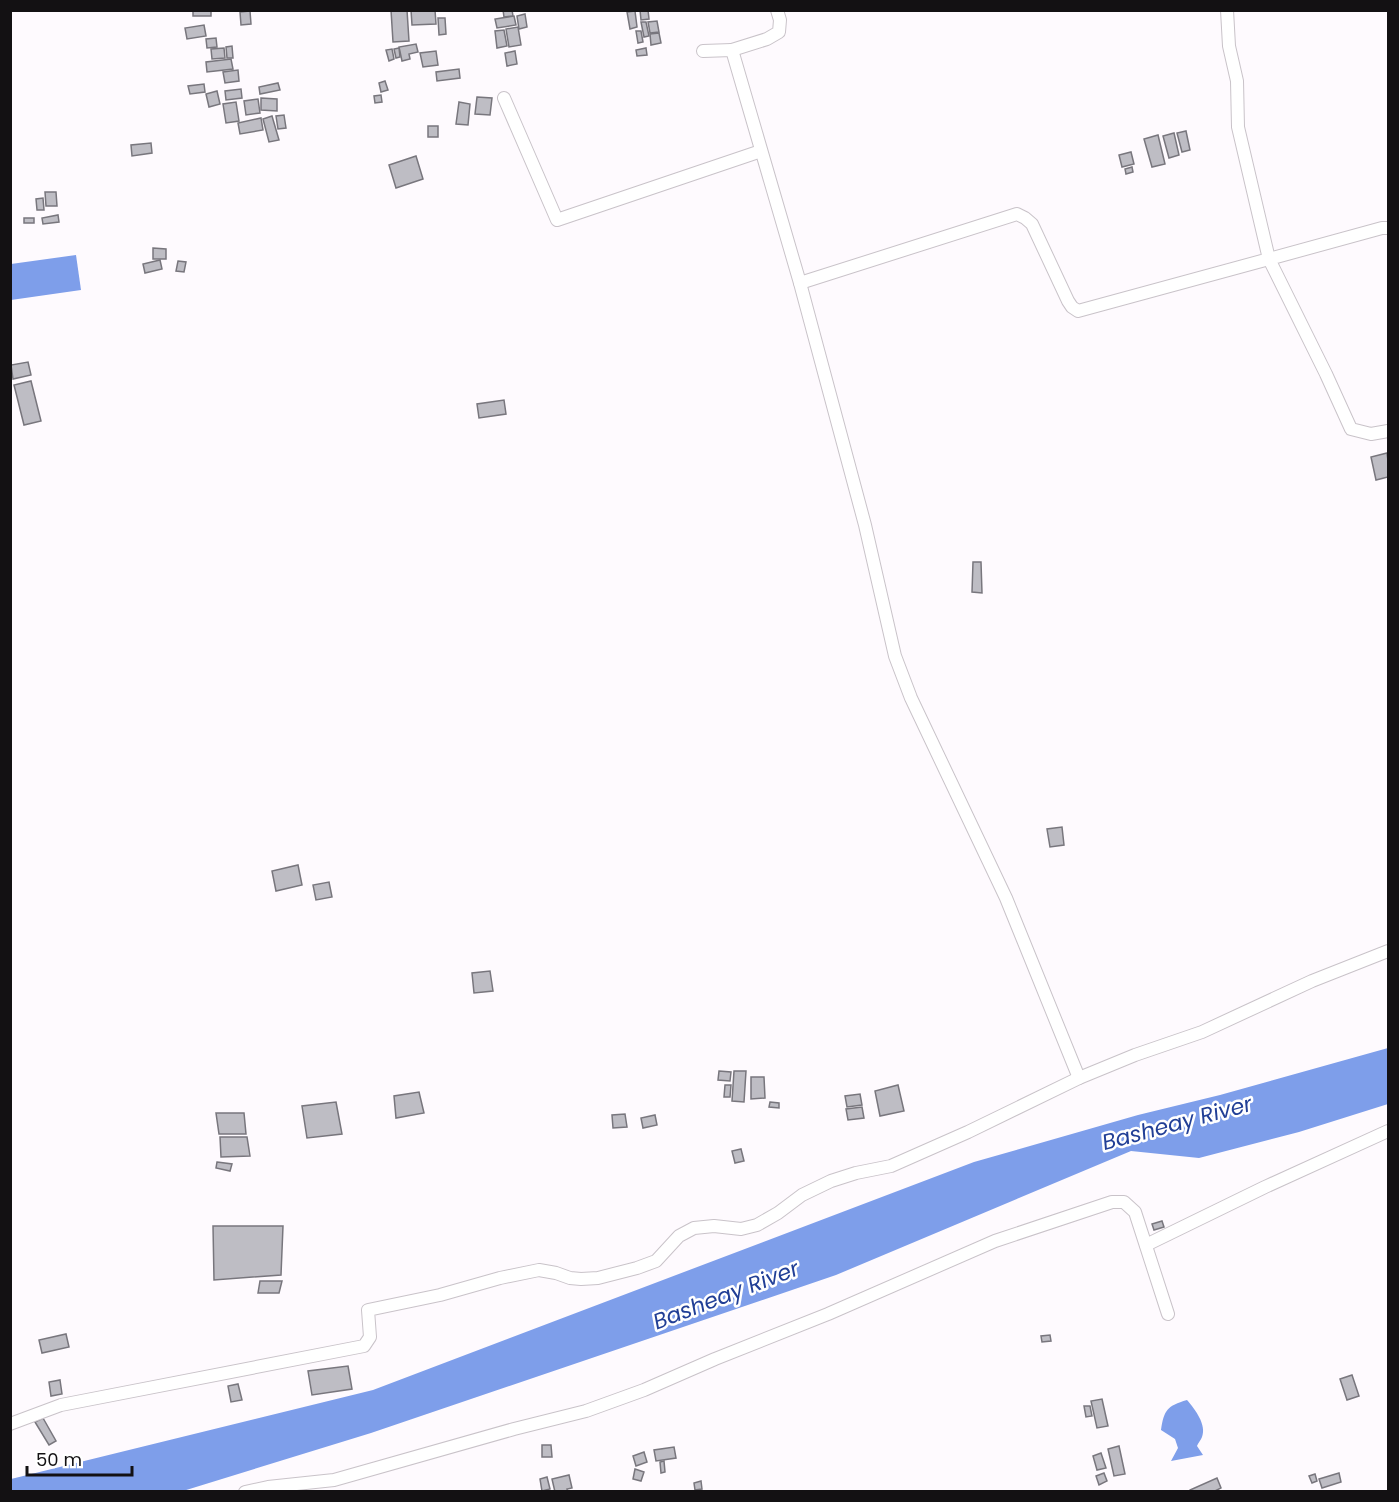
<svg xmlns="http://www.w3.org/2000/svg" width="1399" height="1502" font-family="Poppins,sans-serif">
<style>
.water{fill:#7e9eea}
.building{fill:#bebdc4;stroke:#78767d;stroke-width:1.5}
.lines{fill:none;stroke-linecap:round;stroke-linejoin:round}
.minor-casing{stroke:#c9c3c9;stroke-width:14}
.minor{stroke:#fff;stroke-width:12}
.labels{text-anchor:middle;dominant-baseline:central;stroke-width:5;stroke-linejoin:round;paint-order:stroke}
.water-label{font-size:22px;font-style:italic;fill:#213f96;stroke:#fff}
</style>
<rect width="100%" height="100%" fill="#fefafe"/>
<g class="water">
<polygon points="76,255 81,290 11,300 11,264"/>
<polygon points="1388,1048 1388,1104 1299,1132 1199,1158 1131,1151 836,1275 371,1433 183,1491 11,1491 11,1479 373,1390 974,1162 1138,1115 1220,1095"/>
<path d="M1187,1400C1195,1409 1207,1425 1202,1437C1201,1440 1198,1443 1197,1446L1203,1455L1171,1461L1178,1448L1175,1439L1161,1430C1164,1410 1167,1406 1187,1400Z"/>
</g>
<g class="building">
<rect x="193" y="10" width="18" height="6"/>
<polygon points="391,10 407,10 409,41 393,42"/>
<polygon points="411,10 435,10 436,24 412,25"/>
<polygon points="503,10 512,10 513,16 504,17"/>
<polygon points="640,10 648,10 649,19 641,20"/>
<polygon points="250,11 251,24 241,25 240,12"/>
<polygon points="635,11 637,27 630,29 627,12"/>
<polygon points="525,14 527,27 519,29 517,16"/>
<polygon points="514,16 516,25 497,28 495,19"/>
<polygon points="438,18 445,18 446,34 439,35"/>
<polygon points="657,21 659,32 650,33 648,22"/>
<polygon points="641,22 646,22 649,36 644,37"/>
<polygon points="204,25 206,36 187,39 185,28"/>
<polygon points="518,27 521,45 509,47 506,29"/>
<polygon points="504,30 507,46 497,48 495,31"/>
<polygon points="636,31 641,31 643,42 638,43"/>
<polygon points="659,33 661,43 651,45 650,34"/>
<polygon points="216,38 217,47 207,48 206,39"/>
<polygon points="416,44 418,52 409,54 410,59 402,61 399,47"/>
<polygon points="232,46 233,58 227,58 226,47"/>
<polygon points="224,48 225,58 212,59 211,49"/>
<polygon points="399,48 400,57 396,58 394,49"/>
<polygon points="646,48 647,55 637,56 636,50"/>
<polygon points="392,49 394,59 389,61 386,50"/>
<polygon points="436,51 438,65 423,67 420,53"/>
<polygon points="515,51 517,64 507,66 505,53"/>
<polygon points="231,59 233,69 207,72 206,62"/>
<polygon points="459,69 460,78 437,81 436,72"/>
<polygon points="238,70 239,81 225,83 223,72"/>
<polygon points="385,81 388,90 381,92 379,83"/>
<polygon points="278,83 280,90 260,94 259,87"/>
<polygon points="204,84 205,92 190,94 188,86"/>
<polygon points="241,89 242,98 226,100 225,91"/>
<polygon points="217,91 220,104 209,107 206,94"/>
<polygon points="381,95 382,102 375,103 374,96"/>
<polygon points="477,97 492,98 490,115 475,114"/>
<polygon points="261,98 277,99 277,111 261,110"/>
<polygon points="258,99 260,113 246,115 244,101"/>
<polygon points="236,102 239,121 226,123 223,104"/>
<polygon points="459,102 470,104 468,125 456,124"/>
<polygon points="284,115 286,128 278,129 276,116"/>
<polygon points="272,116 279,140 269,142 263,119"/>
<polygon points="261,118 263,130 240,134 238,123"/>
<rect x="428" y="126" width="10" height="11"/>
<polygon points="1186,131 1190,150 1182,152 1177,133"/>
<polygon points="1174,133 1179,155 1169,158 1163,136"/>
<polygon points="1158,135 1165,164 1152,167 1144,139"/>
<polygon points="151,143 152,153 132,156 131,145"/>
<polygon points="1131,152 1134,164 1122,167 1119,155"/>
<polygon points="416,156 423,179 396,188 389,165"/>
<polygon points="1132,167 1133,172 1126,174 1125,169"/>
<polygon points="45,192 56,192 57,206 46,206"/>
<polygon points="43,198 44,210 37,210 36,199"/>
<polygon points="58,215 59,222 43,224 42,218"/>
<rect x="24" y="218" width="10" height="5"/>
<polygon points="153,248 166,249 166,259 153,259"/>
<polygon points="160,260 162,269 145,273 143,264"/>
<polygon points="178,261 186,262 184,272 176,271"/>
<polygon points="28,362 31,375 13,379 11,365"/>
<polygon points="31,381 41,421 24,425 14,385"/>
<polygon points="504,400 506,414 479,418 477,404"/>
<polygon points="1387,453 1388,461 1388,477 1376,480 1371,457"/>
<polygon points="973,562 981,562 982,593 972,592"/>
<polygon points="1062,827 1064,845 1050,847 1047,829"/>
<polygon points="298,865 302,885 276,891 272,871"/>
<polygon points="329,882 332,897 316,900 313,885"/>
<polygon points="490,971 493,991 474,993 472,973"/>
<polygon points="719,1071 731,1072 730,1081 718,1080"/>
<polygon points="734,1071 746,1071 744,1102 732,1101"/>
<polygon points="751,1077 764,1077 765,1098 751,1099"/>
<polygon points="725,1085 731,1085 730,1097 724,1097"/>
<polygon points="898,1085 904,1111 880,1116 875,1091"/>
<polygon points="419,1092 424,1113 396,1118 394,1096"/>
<polygon points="860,1094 862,1105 847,1107 845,1096"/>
<polygon points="336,1102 342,1134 307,1138 302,1106"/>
<polygon points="770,1102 779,1103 779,1108 769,1107"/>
<polygon points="862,1107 864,1118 848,1120 846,1109"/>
<polygon points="216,1113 244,1113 246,1134 219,1134"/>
<polygon points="625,1114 627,1127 613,1128 612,1115"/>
<polygon points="655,1115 657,1125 643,1128 641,1118"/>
<polygon points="220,1137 247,1137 250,1156 221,1157"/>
<polygon points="741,1149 744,1161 735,1163 732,1151"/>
<polygon points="217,1162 232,1164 230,1171 216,1168"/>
<polygon points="1162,1221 1164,1227 1154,1230 1152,1224"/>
<polygon points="213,1226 283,1226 281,1275 214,1280"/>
<polygon points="260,1281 282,1281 279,1293 258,1293"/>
<polygon points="66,1334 69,1347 42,1353 39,1340"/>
<polygon points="1050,1335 1051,1341 1042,1342 1041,1336"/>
<polygon points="348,1366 352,1389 312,1395 308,1371"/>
<polygon points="1352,1375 1359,1396 1347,1400 1340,1379"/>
<polygon points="60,1380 62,1394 51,1396 49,1382"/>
<polygon points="238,1384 242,1400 231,1402 228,1386"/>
<polygon points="1102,1399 1108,1426 1097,1428 1091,1401"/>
<polygon points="1084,1406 1090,1406 1092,1416 1086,1417"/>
<polygon points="43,1418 56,1441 49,1445 35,1422"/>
<polygon points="542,1445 551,1445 552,1457 542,1457"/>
<polygon points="1119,1446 1125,1474 1114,1476 1108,1449"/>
<polygon points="674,1447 676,1458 656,1461 654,1450"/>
<polygon points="644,1452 647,1462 636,1466 633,1456"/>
<polygon points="1101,1453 1106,1468 1097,1470 1093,1456"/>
<polygon points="664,1461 665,1472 661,1473 660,1462"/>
<polygon points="635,1469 644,1472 641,1481 633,1479"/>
<polygon points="1104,1473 1107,1481 1099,1485 1096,1476"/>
<polygon points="1339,1473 1341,1482 1322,1488 1319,1479"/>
<polygon points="1315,1474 1317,1481 1312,1483 1309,1476"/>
<polygon points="569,1475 572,1488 567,1489 568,1492 555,1492 552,1479"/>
<polygon points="547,1477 550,1489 542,1491 540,1479"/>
<polygon points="1217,1478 1221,1488 1213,1492 1190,1492 1190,1490"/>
<polygon points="701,1481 702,1489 695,1490 694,1483"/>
</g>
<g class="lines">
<g class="minor-casing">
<g id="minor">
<polyline points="732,50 767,39 779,32 780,20 777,10"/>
<polyline points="703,51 732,50 800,283 865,525 895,656 911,698 1006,898 1079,1078"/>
<polyline points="504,98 557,220 761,151"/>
<polyline points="1388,228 1382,228 1269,259 1326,374 1351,429 1371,434 1388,431"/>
<polyline points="800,283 1017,214 1025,218 1032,224 1068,301 1072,307 1078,311 1269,259 1238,127 1237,81 1229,46 1227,10"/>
<polyline points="1146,1245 1265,1187 1388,1131"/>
<polyline points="10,1424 61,1405 364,1346 370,1337 368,1310 440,1295 500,1278 539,1270 556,1273 570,1278 581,1279 598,1278 637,1268 656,1261 679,1236 694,1228 714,1226 741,1229 757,1225 778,1213 802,1195 831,1181 856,1173 891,1166 968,1132 1079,1078 1135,1055 1202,1032 1312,981 1388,951"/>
<polyline points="245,1492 268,1487 334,1480 514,1429 586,1411 644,1390 715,1359 828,1314 995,1241 1112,1202 1124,1202 1135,1212 1168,1314"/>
</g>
</g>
<use href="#minor" class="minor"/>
</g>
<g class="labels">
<g class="water-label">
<text transform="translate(1177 1123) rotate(-15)">Basheay River</text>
<text transform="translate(726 1295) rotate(-21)">Basheay River</text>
</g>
</g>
<rect width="1399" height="1502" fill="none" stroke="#131113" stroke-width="24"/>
<path d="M27 1466v9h105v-9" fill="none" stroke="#131113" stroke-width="3"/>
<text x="36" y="1466" font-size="18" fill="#131113" stroke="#ffffff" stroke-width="4.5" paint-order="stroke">50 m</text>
</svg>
